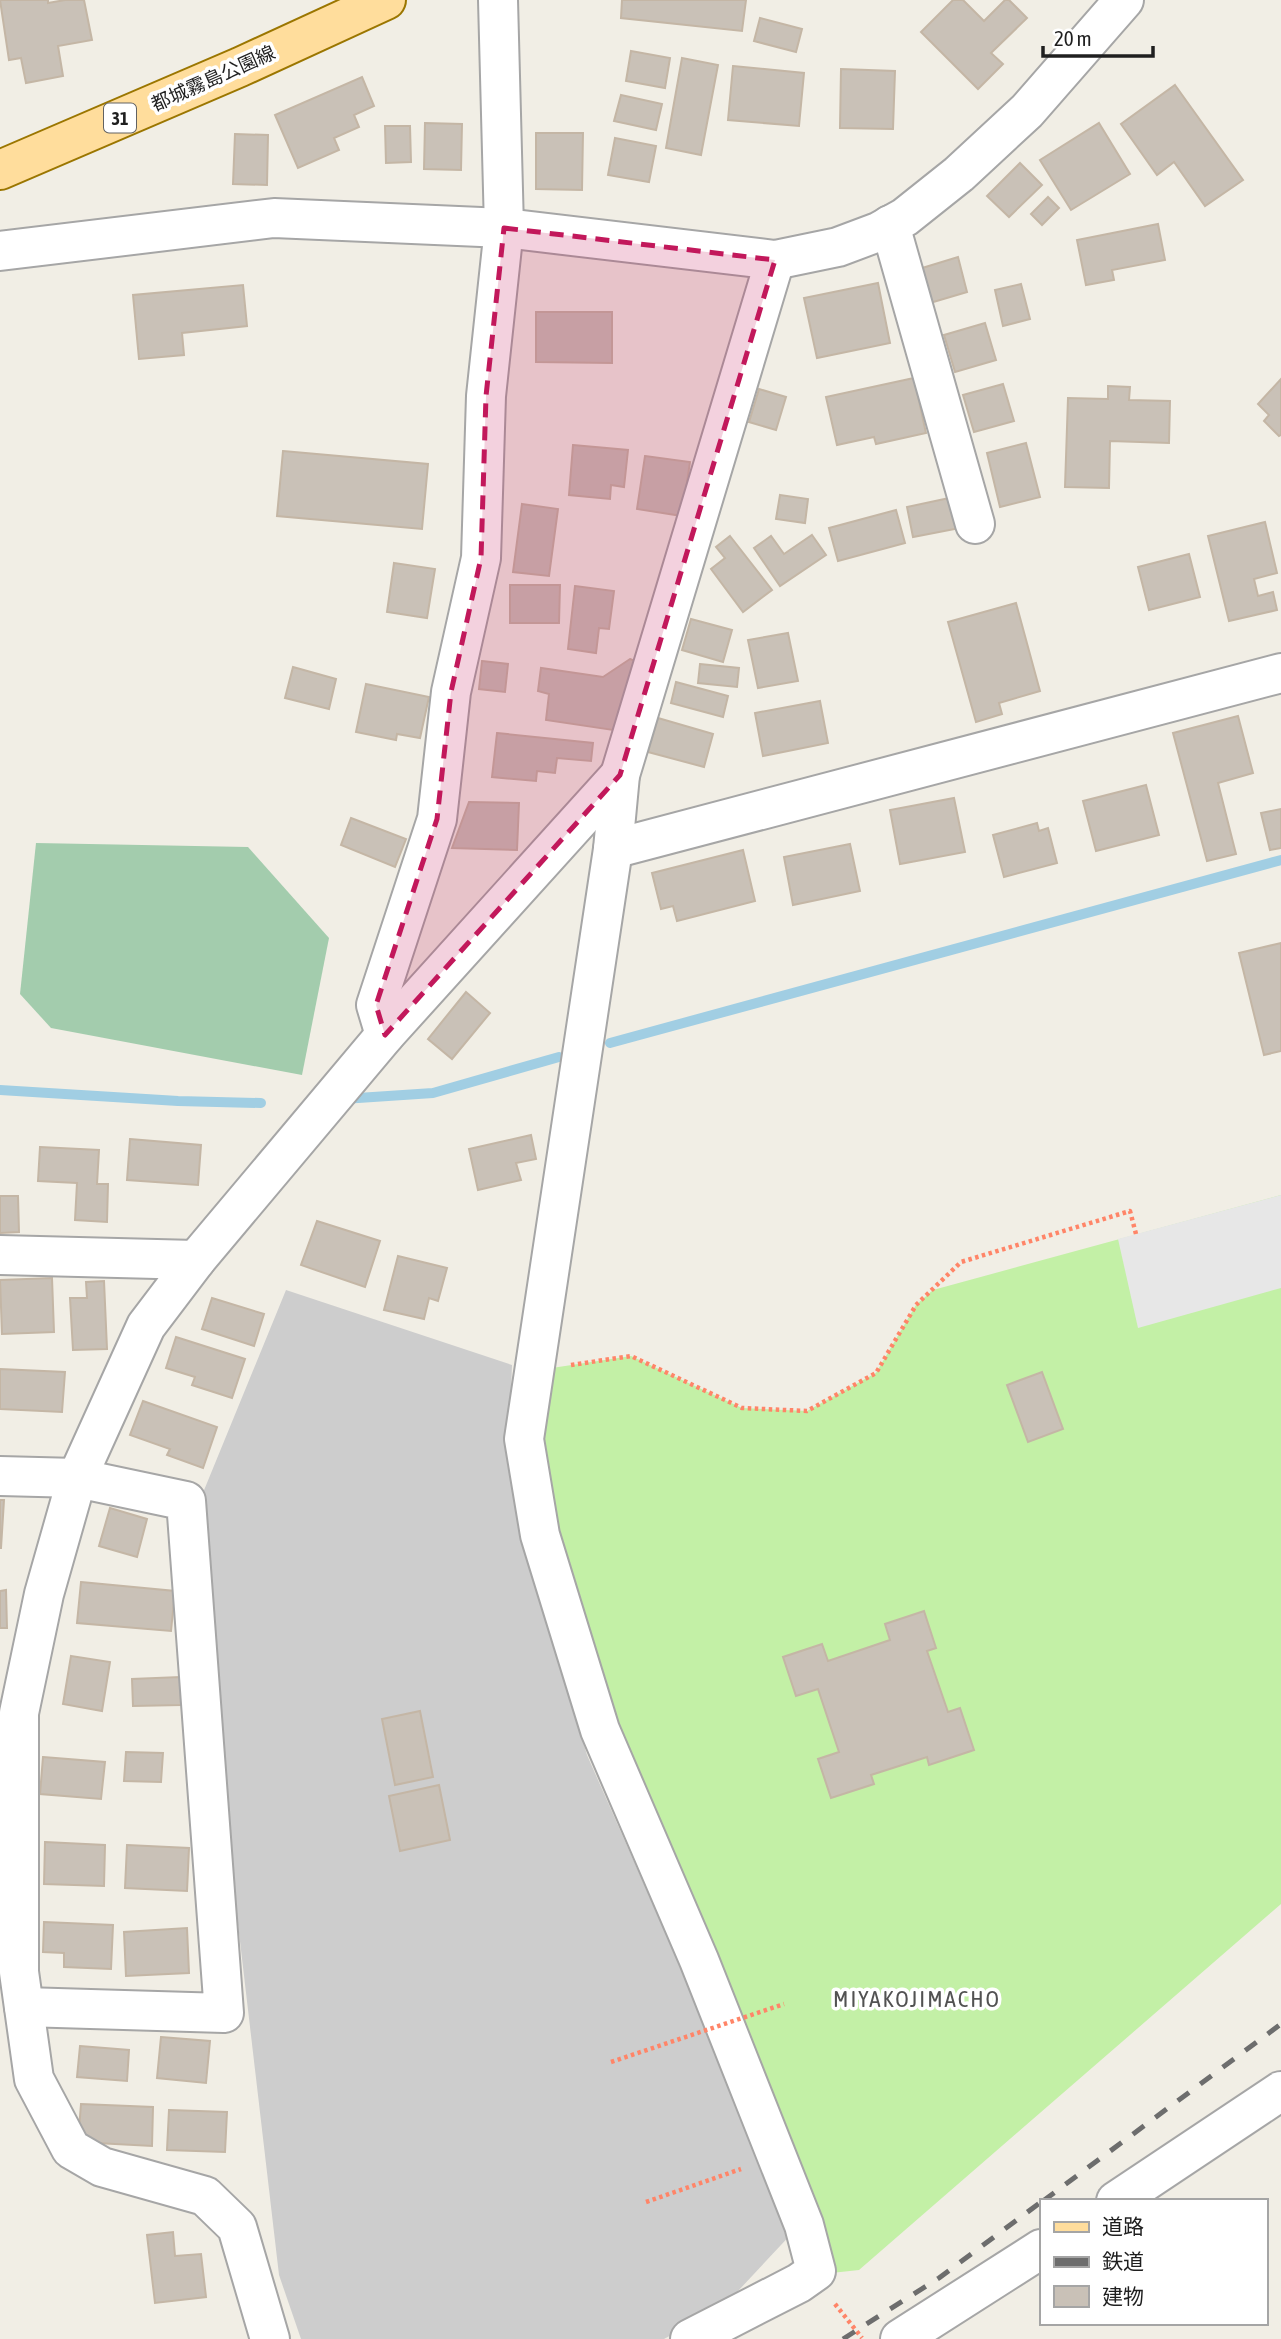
<svg xmlns="http://www.w3.org/2000/svg" width="1281" height="2339" font-family="'Asap Condensed','Noto Sans JP',sans-serif">
<style>
.religious{fill:#cdcdcd}
.grass{fill:#c3f0a6}
.cemetery{fill:#a3ccad}
.parking{fill:#e7e7e7}
.lines{fill:none;stroke-linecap:round;stroke-linejoin:round}
.stream{stroke:#a1cee3;stroke-width:10}
.building{fill:#c9c1b7;stroke:#c4b6a5;stroke-width:2}
.minor-casing{stroke:#a6a6a6;stroke-width:42}
.major-casing{stroke:#9b7600;stroke-width:42}
.path{stroke:#ff8568;stroke-width:4.5;stroke-dasharray:3.5 3.5;stroke-linecap:butt}
.minor{stroke:#fff;stroke-width:38}
.major{stroke:#ffdd9c;stroke-width:38}
.rail{stroke:#6d6d6d;stroke-width:5;stroke-dasharray:14 14;stroke-linecap:butt}
.path-bridge{stroke:#ff8568;stroke-width:4.5;stroke-dasharray:3.5 3.5;stroke-linecap:butt}
.marked{fill:#c2185b;fill-opacity:0.2;stroke:#c2185b;stroke-width:5;stroke-dasharray:14 9;stroke-linejoin:round}
.labels{text-anchor:middle;dominant-baseline:central;stroke-width:7;stroke-linejoin:round;paint-order:stroke}
.shield{fill:#fff;stroke:#626262;stroke-width:2}
.shield-label{font-size:18px;font-weight:bold;fill:#1f1f1f}
.street-label{font-size:19px;fill:#1f1f1f;stroke:#fff}
.quarter-label{font-size:23px;letter-spacing:2px;fill:#525252;stroke:#fff}
</style>
<rect width="100%" height="100%" fill="#f1eee5"/>
<polygon class="religious" points="286,1290 512,1365 509,1446 527,1549 587,1755 796,2229 724,2306 664,2339 301,2339 279,2275 191,1522"/>
<polygon class="grass" points="1281,1195 1281,1904 859,2270 813,2275 540,1535 532,1371 631,1356 742,1408 807,1411 876,1373 916,1305 933,1290"/>
<polygon class="cemetery" points="36,843 248,847 329,938 302,1075 51,1028 20,994"/>
<polygon class="parking" points="1281,1195 1281,1288 1138,1328 1118,1239"/>
<g class="lines">
<g class="stream">
<polyline points="610,1043 1281,860"/>
<polyline points="0,1090 178,1101 261,1103"/>
<polyline points="343,1099 433,1093 559,1057"/>
</g>
</g>
<g class="building">
<polygon points="0,0 48,0 48,3 65,0 84,0 92,40 58,46 63,76 26,83 21,58 9,60"/>
<polygon points="622,0 746,0 742,31 621,18"/>
<polygon points="953,0 963,0 984,21 1005,0 1009,0 1027,18 991,53 1003,64 978,89 921,32"/>
<polygon points="760,18 802,29 796,52 754,41"/>
<polygon points="631,51 670,58 665,88 626,81"/>
<polygon points="682,58 718,65 701,155 666,148"/>
<polygon points="733,66 804,73 799,126 728,120"/>
<polygon points="841,69 895,71 893,129 840,128"/>
<polygon points="362,77 374,106 354,115 359,127 334,138 339,150 298,168 275,115"/>
<polygon points="1175,85 1243,180 1205,206 1174,162 1157,175 1121,124"/>
<polygon points="621,95 662,104 656,130 614,121"/>
<polygon points="425,123 462,124 461,170 424,169"/>
<polygon points="1099,123 1130,174 1071,210 1040,160"/>
<polygon points="385,126 410,126 411,162 386,163"/>
<polygon points="536,133 583,133 582,190 536,189"/>
<polygon points="235,134 268,135 267,185 233,184"/>
<polygon points="615,138 656,146 649,182 608,175"/>
<polygon points="1020,163 1042,185 1009,217 987,196"/>
<polygon points="1048,197 1059,208 1042,225 1031,214"/>
<polygon points="1158,224 1165,260 1112,270 1114,280 1086,285 1077,240"/>
<polygon points="958,257 967,292 930,303 919,269"/>
<polygon points="878,283 890,343 817,358 804,298"/>
<polygon points="1021,284 1030,319 1003,326 995,290"/>
<polygon points="243,285 247,326 182,333 184,355 139,359 133,295"/>
<polygon points="536,312 612,312 612,363 536,362"/>
<polygon points="985,323 996,360 955,372 944,335"/>
<polygon points="914,378 926,433 876,444 874,437 837,445 826,397"/>
<polygon points="1281,379 1281,435 1279,436 1264,421 1269,415 1258,404"/>
<polygon points="1003,384 1014,421 974,432 963,395"/>
<polygon points="1108,386 1130,387 1129,400 1170,401 1169,443 1110,441 1109,488 1065,487 1068,398 1108,399"/>
<polygon points="759,389 786,397 776,430 749,422"/>
<polygon points="1026,443 1040,497 1000,507 987,453"/>
<polygon points="573,445 628,450 624,487 611,485 610,499 569,495"/>
<polygon points="283,451 428,464 422,529 277,516"/>
<polygon points="645,456 690,462 682,516 637,509"/>
<polygon points="780,495 808,499 805,523 776,519"/>
<polygon points="954,497 960,528 913,537 907,507"/>
<polygon points="522,504 558,509 549,576 513,572"/>
<polygon points="896,510 905,543 838,561 829,528"/>
<polygon points="1265,522 1277,573 1254,579 1258,596 1273,592 1277,610 1229,621 1208,536"/>
<polygon points="812,535 826,555 780,586 754,548 771,536 784,554"/>
<polygon points="730,536 772,590 743,612 711,569 725,558 716,547"/>
<polygon points="1189,554 1200,597 1149,610 1138,567"/>
<polygon points="394,563 435,569 427,618 387,612"/>
<polygon points="510,585 560,585 559,623 510,623"/>
<polygon points="575,586 614,591 609,629 599,628 596,653 568,649"/>
<polygon points="1016,603 1040,691 999,703 1002,714 976,722 948,622"/>
<polygon points="691,619 732,630 723,662 682,650"/>
<polygon points="788,633 798,681 758,688 748,640"/>
<polygon points="630,659 635,661 613,730 546,720 549,694 538,691 541,668 603,677"/>
<polygon points="482,661 508,664 505,692 479,689"/>
<polygon points="700,664 739,668 737,687 698,683"/>
<polygon points="293,667 336,679 329,709 285,698"/>
<polygon points="676,682 728,696 723,717 671,703"/>
<polygon points="366,684 429,697 420,738 397,734 396,740 356,732"/>
<polygon points="820,701 828,743 763,756 755,713"/>
<polygon points="1238,716 1253,773 1218,783 1236,854 1207,861 1173,733"/>
<polygon points="658,718 713,734 704,767 648,752"/>
<polygon points="497,733 593,743 591,761 557,758 555,773 537,771 536,781 492,777"/>
<polygon points="1146,785 1159,835 1096,851 1083,801"/>
<polygon points="954,798 965,852 900,864 890,810"/>
<polygon points="469,802 519,803 517,850 452,848"/>
<polygon points="1281,809 1281,848 1270,850 1261,813"/>
<polygon points="351,818 406,839 395,867 341,845"/>
<polygon points="1037,823 1039,831 1048,828 1057,863 1004,877 993,835"/>
<polygon points="850,844 860,891 793,905 784,857"/>
<polygon points="743,850 755,901 677,921 673,906 661,909 652,873"/>
<polygon points="1281,943 1281,1051 1264,1055 1239,953"/>
<polygon points="466,992 490,1013 452,1059 428,1039"/>
<polygon points="531,1135 536,1159 516,1163 521,1180 478,1190 469,1149"/>
<polygon points="130,1139 201,1145 198,1185 127,1180"/>
<polygon points="40,1147 99,1150 97,1184 108,1184 107,1222 75,1220 77,1183 38,1181"/>
<polygon points="0,1196 18,1196 19,1232 0,1233"/>
<polygon points="317,1221 380,1241 365,1287 301,1265"/>
<polygon points="398,1256 447,1268 438,1301 429,1298 424,1319 384,1310"/>
<polygon points="52,1278 54,1332 2,1334 0,1280"/>
<polygon points="104,1281 107,1349 73,1350 70,1298 87,1298 86,1282"/>
<polygon points="212,1298 264,1314 254,1346 202,1329"/>
<polygon points="176,1337 245,1359 232,1398 192,1385 195,1377 166,1368"/>
<polygon points="0,1369 65,1372 62,1412 0,1409"/>
<polygon points="1042,1372 1063,1429 1028,1442 1007,1385"/>
<polygon points="143,1401 217,1427 203,1468 167,1455 170,1449 130,1435"/>
<polygon points="0,1500 4,1500 1,1548 0,1548"/>
<polygon points="110,1508 147,1519 137,1557 99,1546"/>
<polygon points="81,1582 175,1591 171,1631 77,1623"/>
<polygon points="6,1590 7,1628 0,1628 0,1591"/>
<polygon points="924,1611 936,1648 927,1651 948,1712 960,1708 974,1750 929,1765 927,1757 871,1775 874,1784 831,1798 818,1759 839,1752 818,1689 796,1696 783,1657 822,1644 828,1661 890,1640 885,1624"/>
<polygon points="71,1656 110,1662 102,1711 63,1704"/>
<polygon points="180,1677 181,1705 133,1706 132,1679"/>
<polygon points="420,1711 433,1777 395,1785 382,1719"/>
<polygon points="126,1752 163,1753 161,1782 124,1781"/>
<polygon points="43,1757 105,1762 101,1799 40,1794"/>
<polygon points="439,1785 450,1840 400,1851 389,1796"/>
<polygon points="45,1842 105,1845 104,1886 44,1884"/>
<polygon points="127,1845 189,1848 187,1891 125,1888"/>
<polygon points="44,1922 113,1925 111,1969 64,1967 64,1953 43,1952"/>
<polygon points="187,1928 189,1973 126,1976 124,1932"/>
<polygon points="161,2037 210,2041 206,2083 157,2078"/>
<polygon points="80,2046 129,2050 127,2081 77,2077"/>
<polygon points="81,2104 153,2107 152,2146 78,2142"/>
<polygon points="169,2110 227,2112 225,2152 167,2150"/>
<polygon points="173,2232 175,2256 201,2254 206,2297 155,2303 147,2235"/>
</g>
<g class="lines">
<g class="minor-casing">
<g id="minor">
<polyline points="890,225 975,524"/>
<polyline points="0,251 274,218 504,228 775,260 838,247 878,232 905,217 959,174 1027,111 1124,0"/>
<polyline points="613,849 1281,673"/>
<polyline points="385,1035 376,1005 437,819 451,692 481,558 486,396 504,228 498,0"/>
<polyline points="0,1255 196,1260"/>
<polyline points="0,1476 77,1478 186,1501 224,2013 24,2007"/>
<polyline points="1116,2201 1281,2091"/>
<polyline points="270,2339 237,2227 205,2196 102,2167 71,2149 34,2079 19,1972 19,1713 44,1594 77,1478 146,1326 196,1260 385,1035 620,775"/>
<polyline points="690,2339 799,2283 816,2271 804,2225 699,1960 600,1730 540,1535 524,1439 613,849 620,775 775,260"/>
<polyline points="900,2339 1041,2249"/>
</g>
</g>
<g class="major-casing">
<polyline id="major" points="0,170 240,67 386,0"/>
</g>
<g class="path">
<polyline points="571,1365 631,1356 742,1408 807,1411 876,1373 916,1305 961,1262 1130,1211 1136,1234"/>
<polyline points="646,2202 741,2169"/>
<polyline points="835,2304 862,2338"/>
</g>
<use href="#minor" class="minor"/>
<use href="#major" class="major"/>
<g class="rail">
<polyline points="1043,2201 1281,2024"/>
<polyline points="843,2339 939,2278 1041,2202"/>
</g>
<polyline class="path-bridge" points="611,2062 784,2004"/>
</g>
<path class="marked" d="M504,228L775,260L620,775L385,1035L376,1005L437,819L451,692L481,558L486,396Z"/>
<g class="labels">
<rect class="shield" x="104" y="103.5" width="32" height="29" rx="5"/>
<g class="shield-label">
<text x="120" y="118">31</text>
</g>
<g class="street-label">
<text transform="translate(213 78) rotate(-24)">都城霧島公園線</text>
</g>
<g class="quarter-label">
<text x="917" y="1999">MIYAKOJIMACHO</text>
</g>
</g>
<rect x="1040" y="2199" width="228" height="126" fill="#ffffff" stroke="#a5a5a5" stroke-width="2"/>
<rect x="1054" y="2222" width="35" height="10" fill="#ffdd9c" stroke="#a5a5a5" stroke-width="2"/>
<text x="1102" y="2234" font-size="21" fill="#1f1f1f">道路</text>
<rect x="1054" y="2257" width="35" height="10" fill="#6d6d6d" stroke="#a5a5a5" stroke-width="2"/>
<text x="1102" y="2269" font-size="21" fill="#1f1f1f">鉄道</text>
<rect x="1054" y="2286" width="35" height="21" fill="#c9c1b7" stroke="#a5a5a5" stroke-width="2"/>
<text x="1102" y="2304" font-size="21" fill="#1f1f1f">建物</text>
<path d="M1043 46v10h110v-10" fill="none" stroke="#1f1f1f" stroke-width="3.5"/>
<text x="1054" y="46" font-size="21" fill="#1f1f1f" stroke="#ffffff" stroke-width="5" paint-order="stroke">20 m</text>
</svg>
